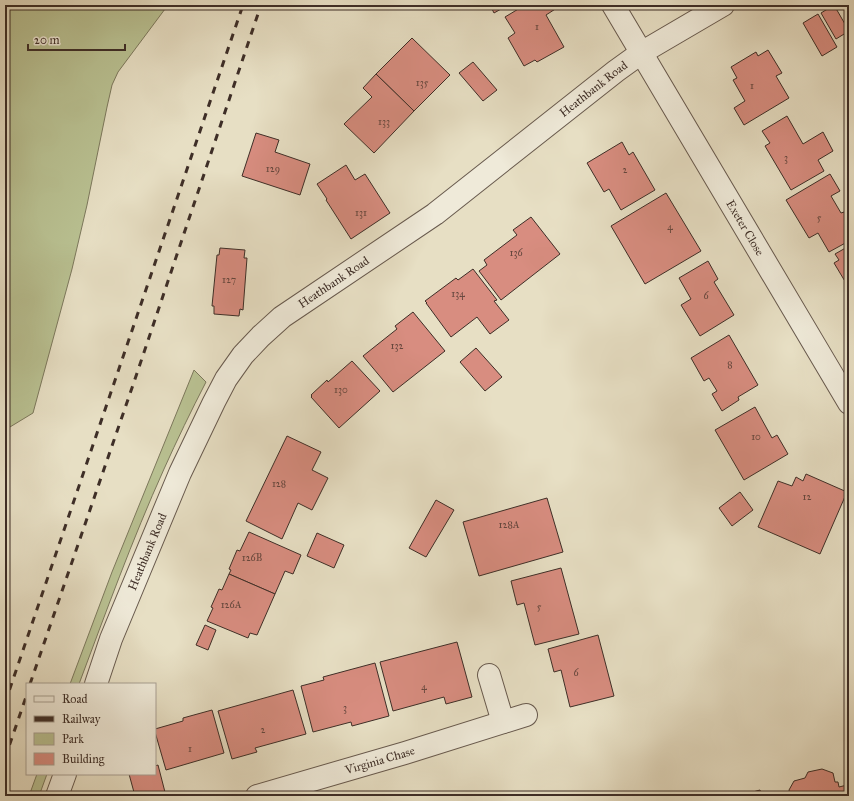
<svg xmlns="http://www.w3.org/2000/svg" width="854" height="801" font-family="'IM FELL Great Primer',serif">
<style>
.green{fill:#b9c192;stroke:#7c785c}
.building{fill:#d88d80;stroke:#3e2e27}
.lines{fill:none;stroke-linecap:round;stroke-linejoin:round}
.minor-casing{stroke:#685a4e;stroke-width:24}
.minor{stroke:#efead9;stroke-width:22}
.rail{stroke:#3e2e27;stroke-width:3;stroke-dasharray:7 7;stroke-linecap:butt}
.labels{text-anchor:middle;dominant-baseline:central;stroke-width:4;stroke-linejoin:round;paint-order:stroke}
.number-label{font-size:10px;fill:#64463d}
.street-label{font-size:12px;fill:#3e2e27;stroke:#efead9}
</style>
<rect width="100%" height="100%" fill="#e7dfc4"/>
<filter id="stains"><feTurbulence type="fractalNoise" baseFrequency=".005" numOctaves="4"/><feColorMatrix values="0 0 0 0 .2 0 0 0 0 .09 0 0 0 0 .02 0 0 0 .5 -.17"/></filter>
<radialGradient id="worn" r=".72"><stop offset=".6" stop-color="#630" stop-opacity="0"/><stop offset="1" stop-color="#630" stop-opacity=".3"/></radialGradient>
<g class="green">
<polygon points="5,5 181,5 181,7 165,9 118,72 112,85 107,107 87,205 72,269 33,413 5,430"/>
<path d="M194,370L206,382C191,411 177,440 164,469C132,540 106,612 79,684H70L112,572Z"/>
<polygon points="37,774 47,774 39,796 29,796"/>
</g>
<g class="building">
<polygon points="490,5 508,5 494,13"/>
<polygon points="525,5 559,5 560,6 546,15 564,47 537,62 535,60 524,66 508,38 515,33 505,17"/>
<polygon points="834,5 849,31 836,39 821,13"/>
<polygon points="818,14 837,47 822,56 803,23"/>
<polygon points="412,38 450,75 414,111 376,74"/>
<polygon points="768,50 782,73 776,76 789,98 744,125 734,108 745,101 733,80 737,78 731,67 756,52 758,56"/>
<polygon points="473,62 497,90 483,101 459,73"/>
<polygon points="376,74 414,111 374,153 344,124 372,97 363,88"/>
<polygon points="787,116 803,144 823,132 833,151 818,160 824,171 791,190 765,146 770,143 762,131"/>
<polygon points="256,133 279,140 275,152 310,164 300,195 242,176"/>
<polygon points="622,142 629,155 633,152 655,190 621,210 609,189 604,192 587,163"/>
<polygon points="346,165 355,180 365,174 390,213 351,239 326,200 327,199 317,184"/>
<polygon points="830,174 840,191 831,196 841,213 844,212 848,219 849,218 849,241 829,252 818,233 809,238 786,200"/>
<polygon points="666,193 701,251 645,284 611,226"/>
<polygon points="531,217 560,254 501,300 479,271 487,265 484,260 517,235 513,230"/>
<polygon points="849,246 849,281 846,283 834,263 839,260 835,254"/>
<polygon points="220,248 245,250 244,258 247,258 243,310 240,309 239,316 214,314 214,306 212,306 217,255 219,255"/>
<polygon points="708,261 718,279 714,282 734,315 700,336 681,305 691,299 679,278"/>
<polygon points="473,269 497,300 494,301 509,320 490,334 477,317 451,337 426,303 427,303 425,301 456,278 458,280"/>
<polygon points="413,312 445,351 393,392 363,356 397,329 395,326"/>
<polygon points="729,335 758,385 738,397 739,400 722,411 712,394 717,391 709,378 704,381 691,358"/>
<polygon points="476,348 502,377 485,391 460,362"/>
<polygon points="352,361 380,391 339,428 311,397 312,396 311,395 327,380 328,382"/>
<polygon points="755,407 772,438 777,435 788,454 744,480 715,430"/>
<polygon points="287,436 321,452 312,470 328,478 312,510 298,503 282,539 246,521"/>
<polygon points="806,474 847,492 820,554 758,527 778,481 792,486 796,477 803,481"/>
<polygon points="740,492 753,510 732,526 719,508"/>
<polygon points="547,498 563,552 479,576 463,522"/>
<polygon points="436,500 454,510 426,557 409,548"/>
<polygon points="249,532 301,555 293,574 285,571 275,594 229,574 231,570 229,569 237,550 240,551"/>
<polygon points="317,533 344,545 334,568 307,556"/>
<polygon points="561,568 579,634 535,645 524,603 517,605 511,581"/>
<polygon points="229,574 275,594 257,635 250,633 248,638 207,621 213,608 211,607 219,589 222,590"/>
<polygon points="205,625 216,630 208,650 196,645"/>
<polygon points="598,635 614,696 570,707 561,670 554,672 548,649"/>
<polygon points="457,642 472,697 446,704 444,697 393,711 380,662"/>
<polygon points="375,663 389,716 352,726 351,722 313,732 301,686 324,680 323,677"/>
<polygon points="293,690 306,734 255,748 257,752 232,759 218,711"/>
<polygon points="212,710 224,753 166,770 155,732 155,729 183,721 183,718"/>
<polygon points="158,765 166,796 135,796 129,774 155,774 155,766"/>
<polygon points="822,769 833,773 835,782 838,782 839,787 847,785 849,796 789,796 790,796 789,790 794,781 805,778 808,772"/>
<polygon points="760,790 762,796 738,796"/>
</g>
<g class="lines">
<g class="minor-casing">
<g id="minor">
<path id="s1" d="M613,5L849,403"/>
<polyline points="489,675 503,722"/>
<path id="s2" d="M96,684L111,639L180,473L214,402L226,379L243,355L261,336L282,317L435,214L616,71L641,53L723,5"/>
<polyline points="57,796 65,774"/>
<path id="s3" d="M257,796L405,753L526,715"/>
</g>
</g>
<use href="#minor" class="minor"/>
<g class="rail">
<polyline points="30,684 134,382 261,5"/>
<polyline points="5,703 243,5"/>
<polyline points="5,758 27,694"/>
</g>
</g>
<g class="labels">
<g class="number-label">
<text x="537" y="27">1</text>
<text x="422" y="83">135</text>
<text x="752" y="86">1</text>
<text x="384" y="122">133</text>
<text x="786" y="158">3</text>
<text x="273" y="169">129</text>
<text x="625" y="170">2</text>
<text x="361" y="213">131</text>
<text x="819" y="218">5</text>
<text x="670" y="227">4</text>
<text x="516" y="253">136</text>
<text x="229" y="280">127</text>
<text x="458" y="294">134</text>
<text x="706" y="296">6</text>
<text x="397" y="346">132</text>
<text x="730" y="365">8</text>
<text x="341" y="390">130</text>
<text x="756" y="437">10</text>
<text x="279" y="484">128</text>
<text x="807" y="497">12</text>
<text x="509" y="525">128A</text>
<text x="252" y="558">126B</text>
<text x="231" y="605">126A</text>
<text x="539" y="607">5</text>
<text x="576" y="673">6</text>
<text x="424" y="687">4</text>
<text x="345" y="708">3</text>
<text x="263" y="730">2</text>
<text x="190" y="749">1</text>
</g>
<g class="street-label">
<text stroke="none"><textPath href="#s2" startOffset="802">Heathbank Road</textPath></text>
<text stroke="none"><textPath href="#s1" startOffset="259">Exeter Close</textPath></text>
<text stroke="none"><textPath href="#s2" startOffset="478">Heathbank Road</textPath></text>
<text stroke="none"><textPath href="#s2" startOffset="142">Heathbank Road</textPath></text>
<text stroke="none"><textPath href="#s3" startOffset="128">Virginia Chase</textPath></text>
</g>
</g>
<rect width="854" height="801" fill="none" stroke="#e7dfc4" stroke-width="20"/>
<rect x="6" y="6" width="842" height="789" fill="none" stroke="#3e2e27" stroke-width="2"/>
<rect x="10" y="10" width="834" height="781" fill="none" stroke="#3e2e27"/>
<rect x="26" y="683" width="130" height="92" fill="#efead9" stroke="#a89f92"/>
<rect x="34" y="696" width="20" height="6" fill="#efead9" stroke="#a89f92"/>
<text x="62" y="703" font-size="12" fill="#3e2e27">Road</text>
<rect x="34" y="716" width="20" height="6" fill="#3e2e27" stroke="#a89f92"/>
<text x="62" y="723" font-size="12" fill="#3e2e27">Railway</text>
<rect x="34" y="733" width="20" height="12" fill="#b9c192" stroke="#a89f92"/>
<text x="62" y="743" font-size="12" fill="#3e2e27">Park</text>
<rect x="34" y="753" width="20" height="12" fill="#d88d80" stroke="#a89f92"/>
<text x="62" y="763" font-size="12" fill="#3e2e27">Building</text>
<path d="M28 44v6h97v-6" fill="none" stroke="#3e2e27" stroke-width="2"/>
<text x="34" y="44" font-size="12" fill="#3e2e27" stroke="#efead9" stroke-width="3" paint-order="stroke">20 m</text>
<rect width="100%" height="100%" filter="url(#stains)"/>
<rect width="100%" height="100%" fill="url(#worn)"/>
</svg>
